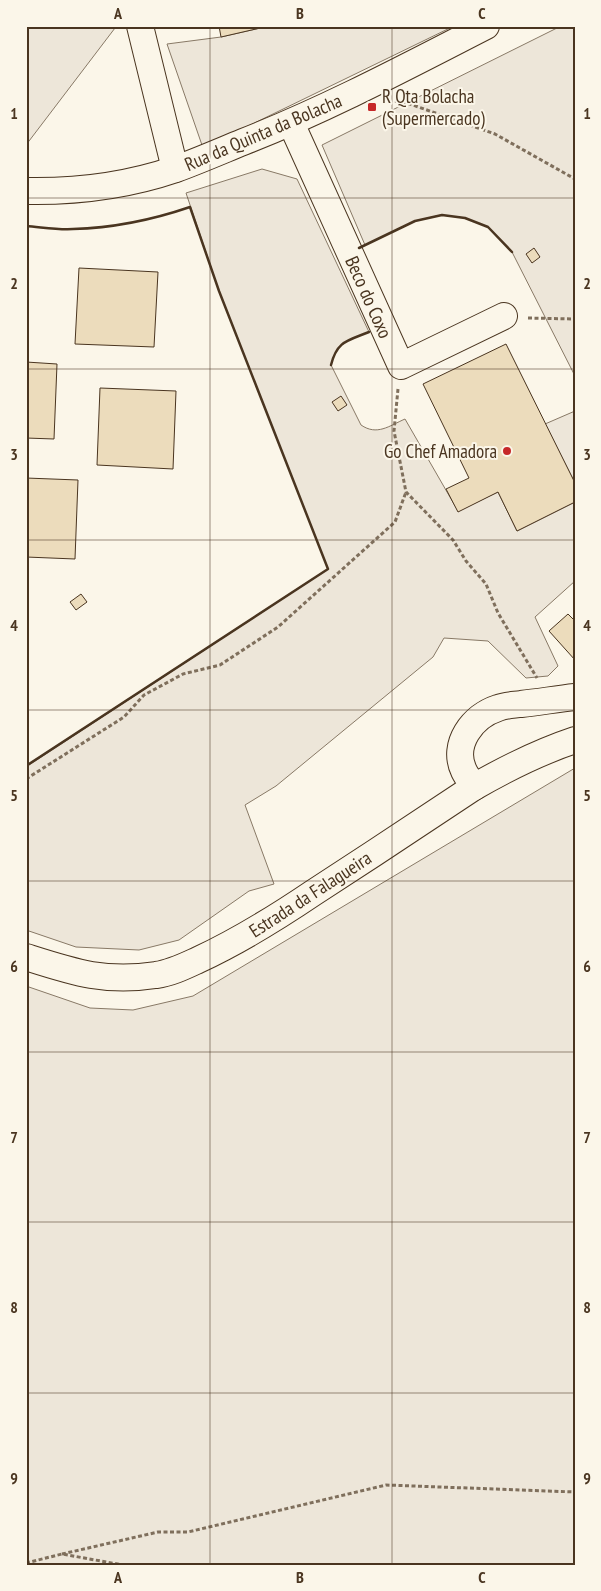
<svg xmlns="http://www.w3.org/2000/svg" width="601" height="1591" font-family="'PT Sans Narrow',sans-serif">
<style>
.green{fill:#ede6d9;stroke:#887966}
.building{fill:#ecdcbc;stroke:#4a3520}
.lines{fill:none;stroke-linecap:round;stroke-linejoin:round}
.minor-casing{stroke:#4a3520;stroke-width:28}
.path{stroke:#7f6f5c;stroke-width:3;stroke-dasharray:4 2.5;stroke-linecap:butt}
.minor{stroke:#fbf6e9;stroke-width:26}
.wall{stroke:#4a3520;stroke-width:2.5}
.grid{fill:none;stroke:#4a3520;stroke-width:1;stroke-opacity:0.55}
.poi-dot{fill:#c62828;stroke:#fbf6e9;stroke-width:2}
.labels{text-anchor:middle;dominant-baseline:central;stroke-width:4;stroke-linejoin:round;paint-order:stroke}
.poi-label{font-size:19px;fill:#4a3520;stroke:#fbf6e9;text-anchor:start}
.street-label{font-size:19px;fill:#4a3520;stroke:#fbf6e9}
.neatline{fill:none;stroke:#4a3520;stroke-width:2}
.grid-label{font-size:16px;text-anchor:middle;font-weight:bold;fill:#4a3520}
</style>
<rect width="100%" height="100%" fill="#fbf6e9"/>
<g class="green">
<polygon points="26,26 115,26 115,28 26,145"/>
<polygon points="269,26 454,26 203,148 167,44 221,37"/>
<polygon points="561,26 575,26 575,376 512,252 488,227 465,218 441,215 415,221 365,245 322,145"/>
<path d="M262,169L297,179L369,332C347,341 337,341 331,365L361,425C377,436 389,426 405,419L458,511L498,492L517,531L575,502V581L535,617L558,666L548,676L526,678L488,641L444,638L433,657L276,786L245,805L274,884L249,891L179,940L139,950L76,947L26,930V767L328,569L219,291L186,193Z"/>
<polygon points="575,411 575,483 545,424"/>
<polygon points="575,768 575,1565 26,1565 26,986 90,1008 133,1010 193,996"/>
</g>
<g class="building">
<polygon points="219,26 269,26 221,37"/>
<polygon points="534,248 540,257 532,263 526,254"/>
<polygon points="79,268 158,272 154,347 75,344"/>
<polygon points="506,344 575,483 575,502 517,531 498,492 458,512 446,489 469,478 423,384"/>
<polygon points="26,362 57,364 54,439 26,438"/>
<polygon points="100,388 176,391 173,469 97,465"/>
<polygon points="341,396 347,405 338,411 332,402"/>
<polygon points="26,478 78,480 75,559 26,557"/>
<polygon points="81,594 87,602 76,610 70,602"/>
<polygon points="568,614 575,621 575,660 549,631"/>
</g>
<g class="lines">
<g class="minor-casing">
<g id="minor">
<polyline points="140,26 175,169"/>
<polyline points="291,123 401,366 504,316"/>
<path d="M26,191C76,192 129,185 176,169C198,161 221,151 243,142C327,109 406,67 486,26"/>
<path d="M474,787C471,782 467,777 464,771C451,744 473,716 498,708C505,705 514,705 521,704C539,702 557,699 575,697"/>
<path d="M26,957C73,972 105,983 156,975C171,973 185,966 198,960C239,941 276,918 313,893C367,858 420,823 474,787C507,768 539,752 575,740"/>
</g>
</g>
<g class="path">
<polyline points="395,101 407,103 495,134 575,179"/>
<polyline points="528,318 575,319"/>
<polyline points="398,389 394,431 406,492 453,540 466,561 486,584 498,613 537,678"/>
<polyline points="26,779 124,717 144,695 183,674 220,665 278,627 395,522 406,492"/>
<polyline points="62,1554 158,1532 188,1532 386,1485 575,1492"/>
<polyline points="26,1563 62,1554 123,1565"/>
</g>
<use href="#minor" class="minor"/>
<g class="wall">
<path d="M26,226C41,227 57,230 73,229C112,228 152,220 190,207L219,291L328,569L26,766"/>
<polyline points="359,248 415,221 442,215 465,218 488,227 512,252"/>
<path d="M331,365C337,341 347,341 369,332"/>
</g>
</g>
<path class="grid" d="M210,26V1565M392,26V1565M26,198H575M26,369H575M26,540H575M26,710H575M26,881H575M26,1052H575M26,1222H575M26,1393H575"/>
<g class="poi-dot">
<rect x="367" y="102" width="10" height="10" rx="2.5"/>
<circle cx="507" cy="451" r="5"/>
</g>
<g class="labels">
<g class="poi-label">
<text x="382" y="96">R Qta Bolacha<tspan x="382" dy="22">(Supermercado)</tspan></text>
<text x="497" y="451" text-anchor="end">Go Chef Amadora</text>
</g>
<g class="street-label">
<text transform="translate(263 132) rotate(-23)">Rua da Quinta da Bolacha</text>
<text transform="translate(369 297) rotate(66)">Beco do Coxo</text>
<text transform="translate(310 894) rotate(-33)">Estrada da Falagueira</text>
</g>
</g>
<rect width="601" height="1591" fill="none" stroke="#fbf6e9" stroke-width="55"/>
<rect x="28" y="28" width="546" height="1536" class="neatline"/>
<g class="grid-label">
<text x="118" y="19">A</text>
<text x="300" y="19">B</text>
<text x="482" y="19">C</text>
<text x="14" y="119">1</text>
<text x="587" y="119">1</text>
<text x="14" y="289">2</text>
<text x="587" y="289">2</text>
<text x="14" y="460">3</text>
<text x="587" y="460">3</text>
<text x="14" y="631">4</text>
<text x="587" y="631">4</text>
<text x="14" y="801">5</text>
<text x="587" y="801">5</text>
<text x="14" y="972">6</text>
<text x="587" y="972">6</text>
<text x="14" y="1143">7</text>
<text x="587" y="1143">7</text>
<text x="14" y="1313">8</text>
<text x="587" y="1313">8</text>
<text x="14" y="1484">9</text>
<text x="587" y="1484">9</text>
<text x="118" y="1583">A</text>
<text x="300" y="1583">B</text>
<text x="482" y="1583">C</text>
</g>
</svg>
